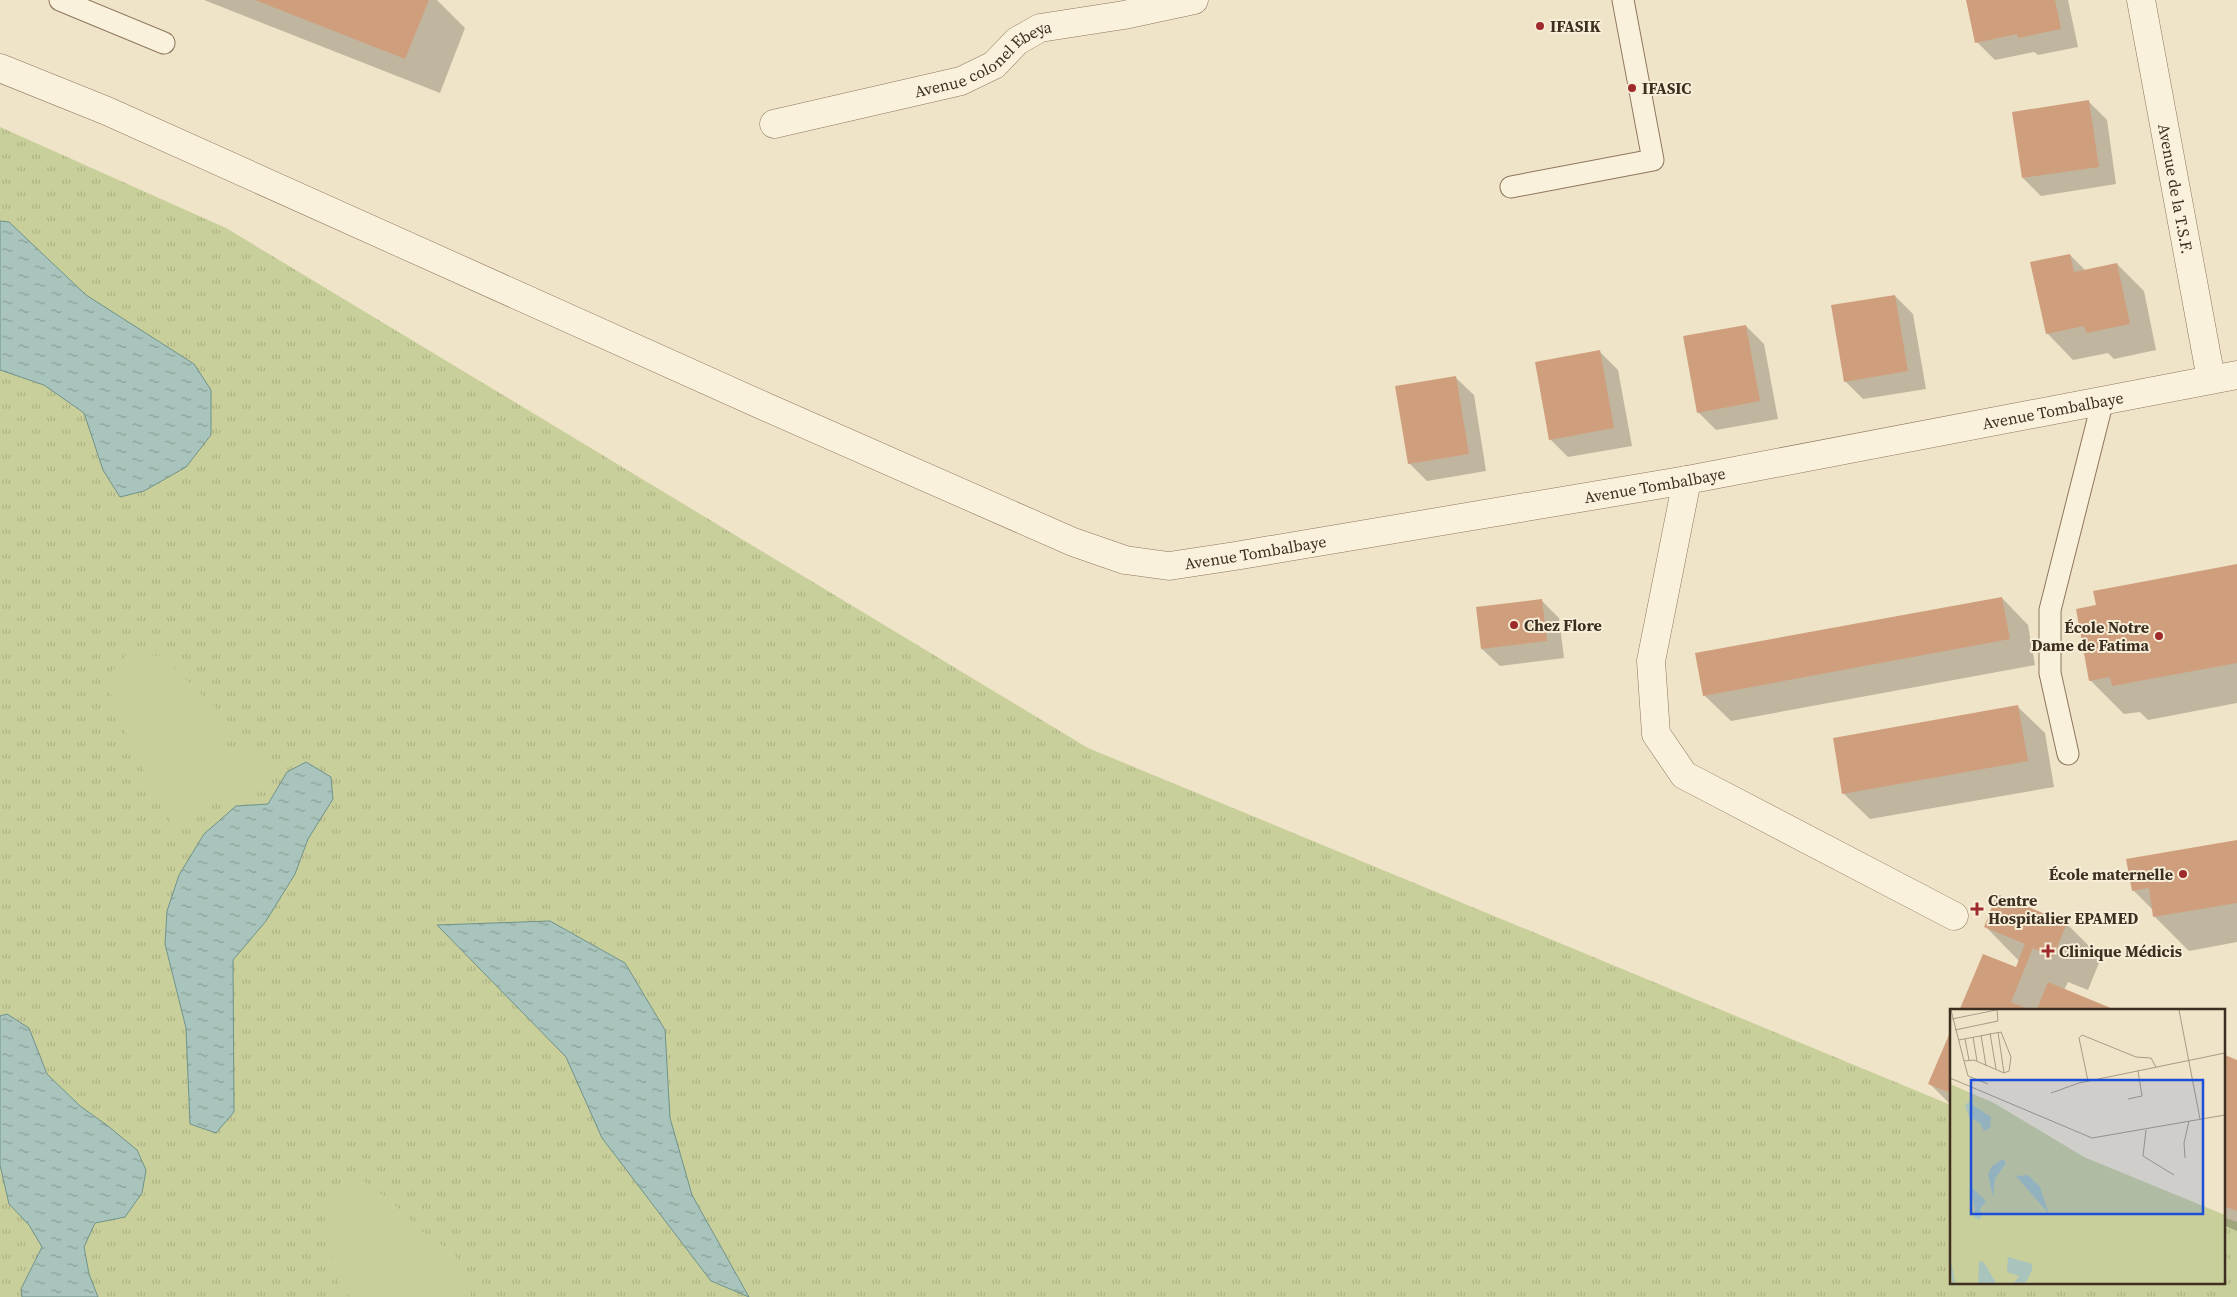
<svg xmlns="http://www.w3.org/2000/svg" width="2237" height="1297" font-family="'Source Serif 4',serif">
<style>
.grass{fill:url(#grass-tufts)}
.park{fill:#c9cf9b}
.water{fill:url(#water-ripples);stroke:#6f938a}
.shadow{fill:#0003}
.building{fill:#cf9f7d}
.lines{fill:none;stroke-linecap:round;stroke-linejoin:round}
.lane-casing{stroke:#8d765c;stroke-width:23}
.street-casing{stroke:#8d765c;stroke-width:29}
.lane{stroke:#faf1dc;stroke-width:21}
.street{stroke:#faf1dc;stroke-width:28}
.poi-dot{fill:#9e2a2b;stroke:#f7eed8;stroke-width:2}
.labels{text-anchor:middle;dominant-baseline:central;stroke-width:4;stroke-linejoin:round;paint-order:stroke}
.poi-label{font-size:16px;font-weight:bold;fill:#3d2e20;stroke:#f7eed8;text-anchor:start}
.street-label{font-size:16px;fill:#3d2e20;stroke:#f7eed8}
.inset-river{fill:none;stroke:#a9c4bc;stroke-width:2.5}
.inset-road{fill:none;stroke:#a89b85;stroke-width:1}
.view{fill:#1d4ed8;fill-opacity:0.15;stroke:#1d4ed8;stroke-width:2.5}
.inset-edge{fill:none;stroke:#3d2e20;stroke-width:2.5}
</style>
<defs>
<pattern id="grass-tufts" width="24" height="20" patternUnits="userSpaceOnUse" patternTransform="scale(1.25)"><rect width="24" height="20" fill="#c9cf9b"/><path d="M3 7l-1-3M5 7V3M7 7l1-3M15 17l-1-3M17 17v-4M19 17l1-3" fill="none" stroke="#aeb285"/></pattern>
<pattern id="water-ripples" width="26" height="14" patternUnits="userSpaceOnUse" patternTransform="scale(1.25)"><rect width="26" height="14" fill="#a9c4bc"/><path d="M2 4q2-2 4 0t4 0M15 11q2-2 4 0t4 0" fill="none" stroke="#8ba098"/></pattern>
</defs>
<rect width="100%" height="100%" fill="#f0e4c8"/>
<polygon class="grass" points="0,127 226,228 1088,748 1951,1105 1951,1283 2223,1283 2223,1217 2237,1222 2237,1297 0,1297"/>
<g class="park">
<polygon points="127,654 162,656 218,711 222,751 246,751 268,769 240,794 210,804 171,823 131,745 105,680"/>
<polygon points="358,1177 390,1200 420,1230 454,1254 470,1275 471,1297 350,1297 339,1283 324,1221 338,1193"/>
</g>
<g class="water">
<polygon points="0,221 9,222 86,295 194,364 211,390 211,435 186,467 144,491 120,497 103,470 84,413 44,385 0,370"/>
<polygon points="306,762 331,777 333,799 308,839 295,874 266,921 233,960 234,1112 216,1133 190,1124 186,1028 165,944 167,911 179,875 204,834 236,806 268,804 287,772"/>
<polygon points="550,921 625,963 665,1030 670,1118 692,1195 749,1297 711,1281 602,1138 566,1057 437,925"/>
<polygon points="7,1014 29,1028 47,1074 80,1106 108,1126 137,1150 146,1170 142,1193 125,1217 95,1223 84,1247 89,1274 98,1297 22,1297 21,1289 42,1247 29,1225 9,1204 0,1165 0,1016"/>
</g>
<g class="shadow">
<polygon points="204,0 437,0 465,28 440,93"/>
<polygon points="1968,0 2068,0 2078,47 2038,55 2034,52 1995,60 1977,42"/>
<polygon points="2089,102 2107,120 2116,184 2041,196 2023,178 2013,113"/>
<polygon points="2070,255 2086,271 2117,264 2144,291 2156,350 2114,359 2108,353 2073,360 2047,333"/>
<polygon points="1895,296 1913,314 1926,389 1863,399 1845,381"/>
<polygon points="1746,326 1764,344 1778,419 1716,430 1698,412"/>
<polygon points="1600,352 1618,370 1632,446 1568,457 1550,439"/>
<polygon points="1456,378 1474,395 1486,471 1427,481 1409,463"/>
<polygon points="2237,566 2237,703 2148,720 2140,712 2124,714 2090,680 2098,606"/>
<polygon points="2002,598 2028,625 2035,665 1731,721 1704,695"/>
<polygon points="1541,600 1559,618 1564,658 1500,666 1482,649"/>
<polygon points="2018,707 2045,733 2054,787 1870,819 1843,793"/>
<polygon points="2237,841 2237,942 2189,951 2155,917 2154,911 2133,890"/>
<polygon points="2067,924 2101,958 2088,990 2068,982 2064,990 2115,1011 1960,1011 2016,969 2019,961 1985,926"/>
<polygon points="1951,1033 1951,1105 1930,1084"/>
<polygon points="2223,1055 2237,1061 2237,1231 2223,1225"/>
</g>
<g class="building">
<polygon points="255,0 429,0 405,59"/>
<polygon points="1966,0 2055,0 2061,29 2018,38 2017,34 1975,43"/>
<polygon points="2089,100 2099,167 2022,178 2012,112"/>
<polygon points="2070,254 2074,272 2117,263 2130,324 2086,333 2084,326 2046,334 2030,262"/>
<polygon points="1895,295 1908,371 1844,382 1831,305"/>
<polygon points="1746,325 1760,401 1697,413 1683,336"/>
<polygon points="1600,350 1614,428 1549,440 1535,362"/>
<polygon points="1456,376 1469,454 1408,464 1395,386"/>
<polygon points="2237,564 2237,663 2112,686 2110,677 2089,681 2076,609 2096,605 2093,591"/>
<polygon points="2002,597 2010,639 1703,696 1695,653"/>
<polygon points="1542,599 1547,641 1481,649 1476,607"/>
<polygon points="2018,705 2028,761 1842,794 1833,738"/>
<polygon points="2237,840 2237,903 2153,917 2149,888 2132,891 2126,859"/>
<polygon points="1997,894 2067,923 2053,957 2033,948 2011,1002 2033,1011 1959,1011 1983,954 2016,967 2025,944 1984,927"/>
<polygon points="2048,982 2118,1011 2036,1011"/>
<polygon points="1951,1030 1951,1093 1928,1084"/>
<polygon points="2223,1054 2237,1060 2237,1211 2223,1206 2223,1107 2225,1102 2223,1101"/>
</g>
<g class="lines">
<g class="lane-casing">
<g id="lane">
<polyline points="60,0 164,43"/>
<polyline points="1511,187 1653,160 1623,0"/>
<polyline points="2068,754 2050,673 2050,610 2103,400"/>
</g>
</g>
<g class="street-casing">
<g id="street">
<path id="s1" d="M2141,0L2211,379"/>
<path id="s2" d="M0,68L107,111L766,407L1073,542L1125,560L1169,566L1235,556L1687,480L2237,375"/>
<path id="s3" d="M774,124L961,81L994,65L1017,41L1040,28L1124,15L1194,0"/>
<polyline points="1687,480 1651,661 1656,734 1684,775 1954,916"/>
</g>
</g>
<use href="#lane" class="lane"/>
<use href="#street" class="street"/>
</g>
<g class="poi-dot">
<circle cx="1540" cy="26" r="5"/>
<circle cx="1632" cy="88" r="5"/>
<circle cx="1514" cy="625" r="5"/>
<circle cx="2159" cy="636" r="5"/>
<circle cx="2183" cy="874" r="5"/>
<path d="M1974.5 901.5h5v5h5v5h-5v5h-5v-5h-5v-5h5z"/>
<path d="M2045.5 943.5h5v5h5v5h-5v5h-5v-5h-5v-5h5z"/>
</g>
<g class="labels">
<g class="poi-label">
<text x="1550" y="26">IFASIK</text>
<text x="1642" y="88">IFASIC</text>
<text x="1524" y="625">Chez Flore</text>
<text x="2149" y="627" text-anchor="end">École Notre<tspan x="2149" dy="18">Dame de Fatima</tspan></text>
<text x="2173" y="874" text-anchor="end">École maternelle</text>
<text x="1988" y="900">Centre<tspan x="1988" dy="18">Hospitalier EPAMED</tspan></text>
<text x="2059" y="951">Clinique Médicis</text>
</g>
<g class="street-label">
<text stroke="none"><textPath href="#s3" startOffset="222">Avenue colonel Ebeya</textPath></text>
<text stroke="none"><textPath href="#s1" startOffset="192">Avenue de la T.S.F.</textPath></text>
<text stroke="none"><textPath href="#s2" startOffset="2170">Avenue Tombalbaye</textPath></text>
<text stroke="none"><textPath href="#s2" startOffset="1765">Avenue Tombalbaye</textPath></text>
<text stroke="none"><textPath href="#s2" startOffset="1360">Avenue Tombalbaye</textPath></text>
</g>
</g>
<g transform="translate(1950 1009)">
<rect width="275" height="275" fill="#f0e4c8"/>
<path d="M0,75L44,94L134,148L275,206V274H0Z" fill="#c9cf9b"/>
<path d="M34,139H38L49,150L39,156L32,141ZM58,193L70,203L65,209L56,204L55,197ZM13,254L17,264L14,274L9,271L6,260Z" fill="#c9cf9b"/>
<path d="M18,93L41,108L40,119L34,122L30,114L19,108L15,97ZM53,150L56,154L45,170L43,188L38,165L42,157ZM78,166L90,178L99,205L66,167ZM20,177L36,192L30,200L32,207L29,211L24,208L25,200ZM58,248L82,255V261L76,273L64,274L69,267L57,263ZM32,252L35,255L46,274H28L29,253Z" fill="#a9c4bc"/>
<path class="inset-river" d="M0,253L4,274"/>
<path class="inset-road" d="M1,1L14,52L24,51L54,64L59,62L61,48L51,23L9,31M229,1L250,110M2,10L46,1M5,21L48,12L47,1M48,23L54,64M40,24L46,60M31,26L36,57M23,28L27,52M15,30L19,51M14,52L18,67L38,75M0,69L142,129L275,106M138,72L129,29L132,26L186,48L201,49L206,58M101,84L129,74L275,44M178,90L192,87L188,62M196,121L193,147L224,166M235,149L234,134L239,112"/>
<path class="view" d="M21,71H253V205H21Z"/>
<rect width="275" height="275" class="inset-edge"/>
</g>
</svg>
